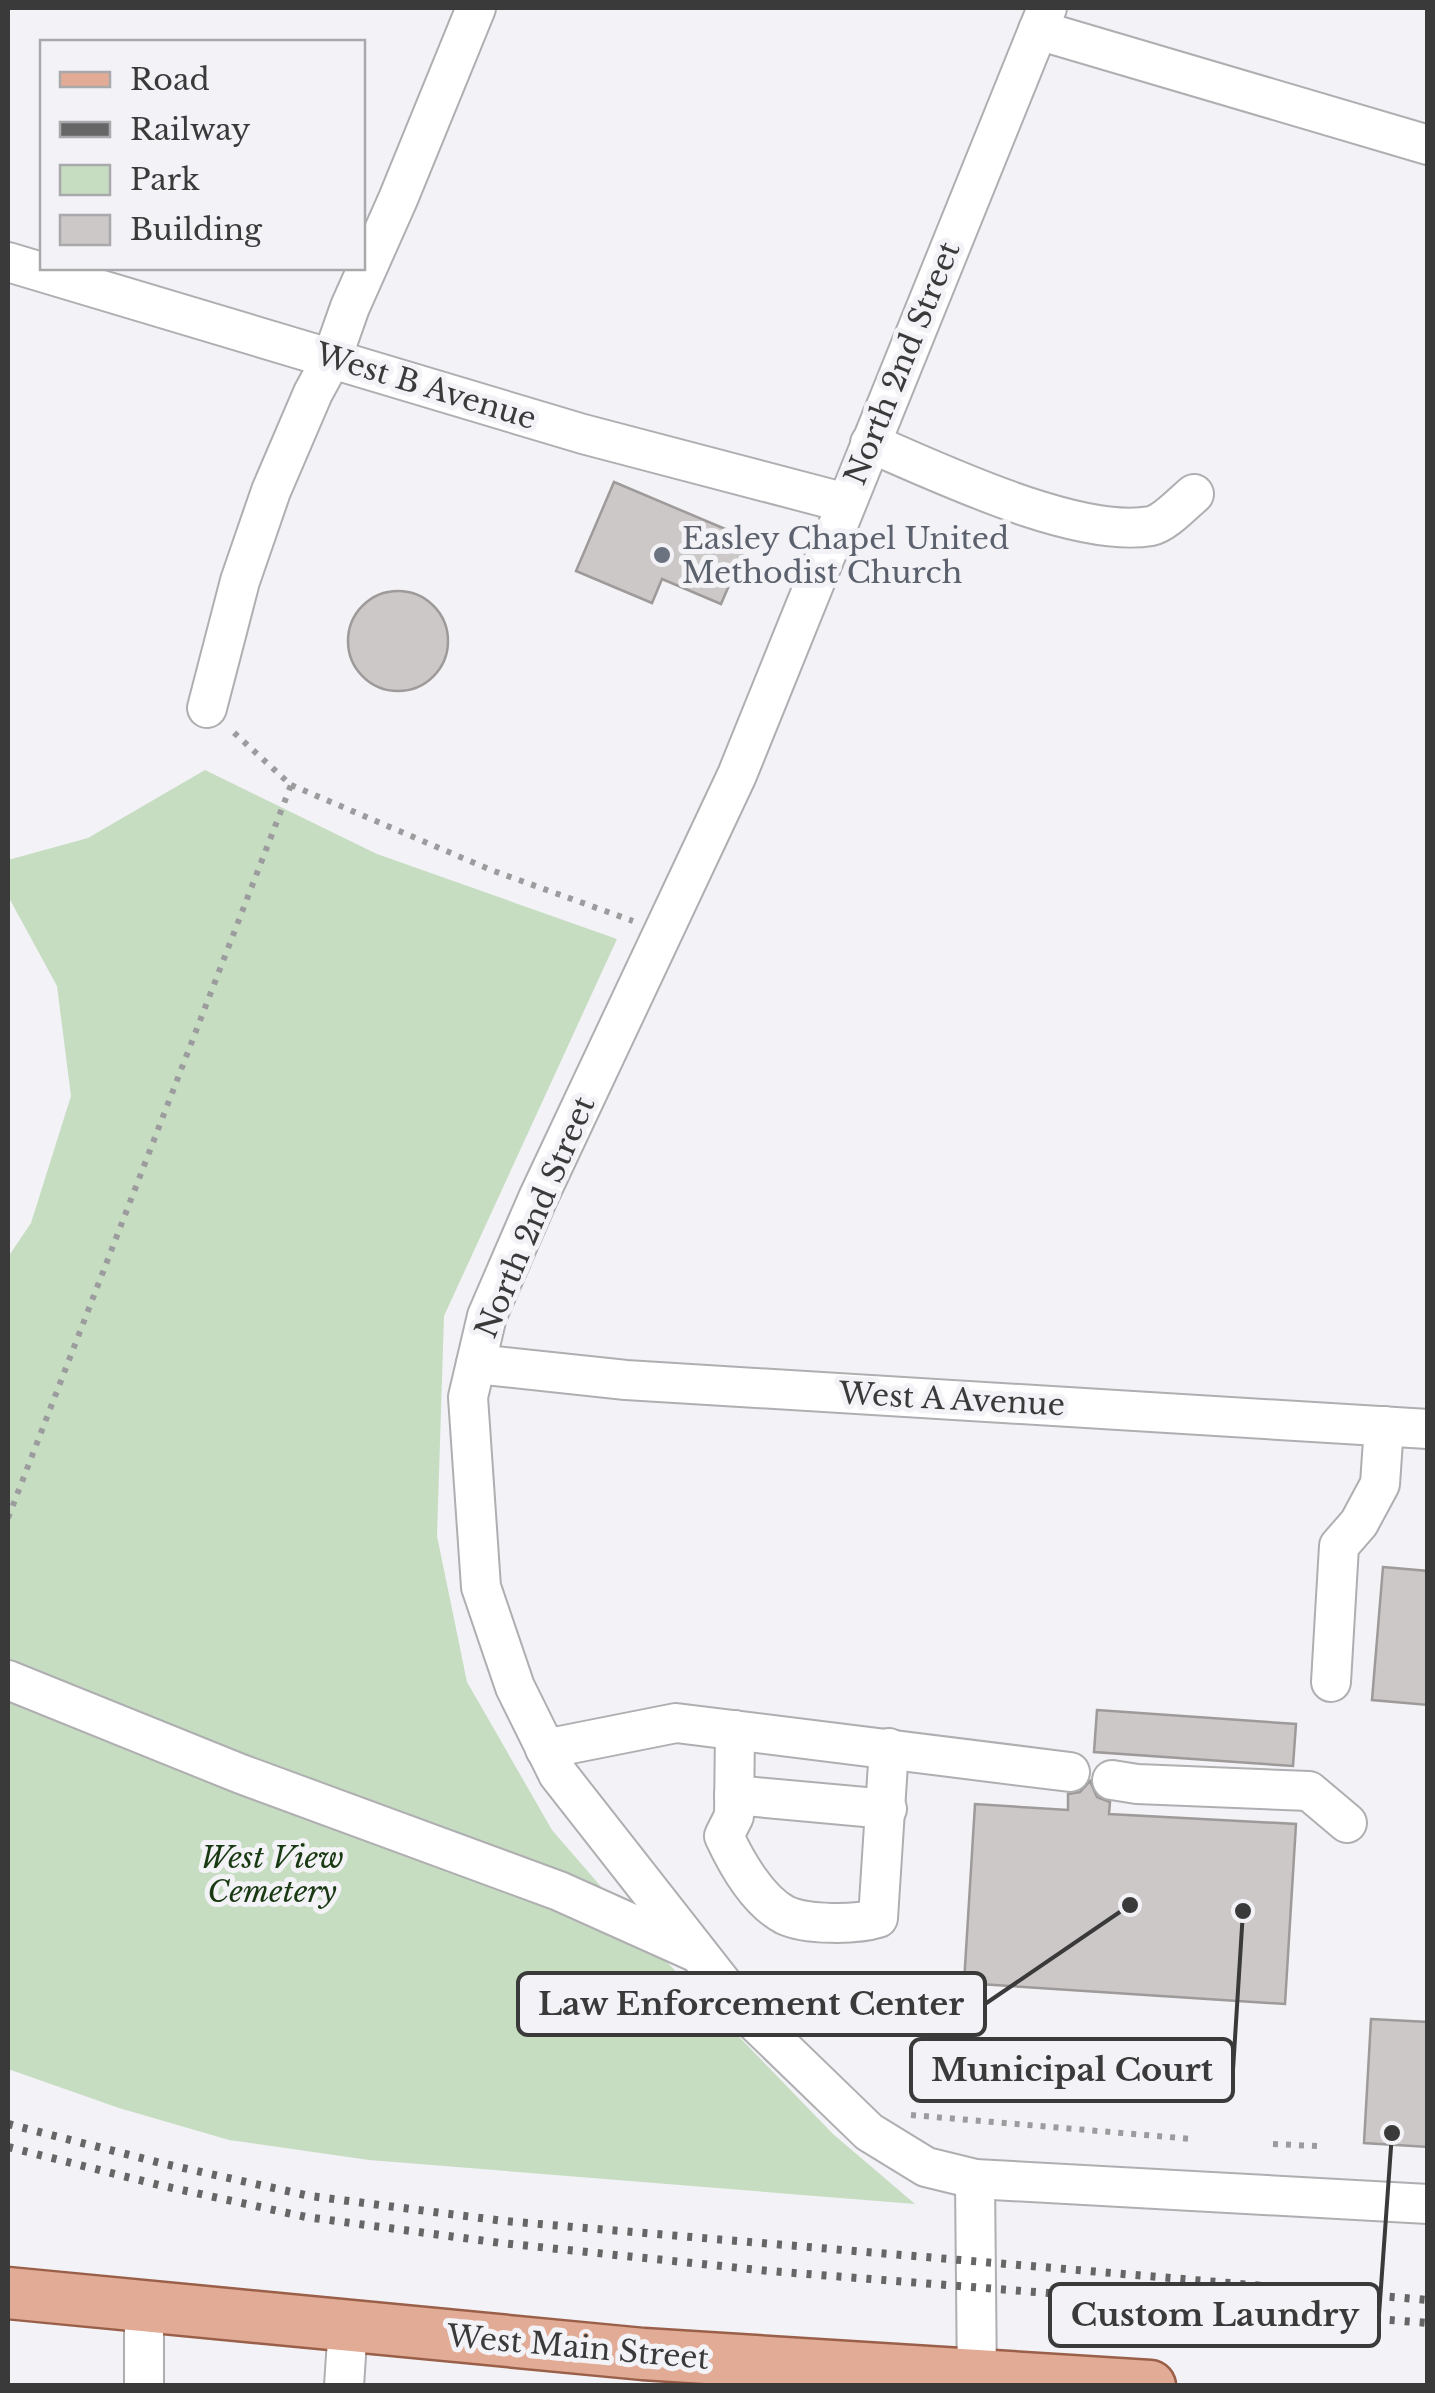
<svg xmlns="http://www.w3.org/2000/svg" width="1435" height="2393" font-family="'Libre Baskerville',serif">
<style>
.green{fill:#c6ddc2}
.building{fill:#ccc8c7;stroke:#9d9a99;stroke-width:2.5}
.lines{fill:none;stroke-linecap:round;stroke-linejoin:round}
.minor-casing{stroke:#afaeb1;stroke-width:42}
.major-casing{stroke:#9a5f48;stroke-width:55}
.path{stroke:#9c9c9e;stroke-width:6;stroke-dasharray:5 8;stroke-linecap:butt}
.minor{stroke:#fff;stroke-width:38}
.major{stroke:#e2ab95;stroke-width:50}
.rail{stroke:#666667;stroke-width:8;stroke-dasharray:5 10;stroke-linecap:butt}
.worship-dot{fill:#6b7280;stroke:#f3f2f6;stroke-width:4}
.labels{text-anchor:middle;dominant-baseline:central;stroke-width:10;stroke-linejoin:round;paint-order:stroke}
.street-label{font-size:30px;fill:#3a3a3b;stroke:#f3f2f6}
.worship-label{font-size:30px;fill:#5b616d;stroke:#f3f2f6;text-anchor:start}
.park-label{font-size:30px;font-style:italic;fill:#183912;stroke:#f3f2f6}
.leader{fill:none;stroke:#3a3a3b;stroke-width:4}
.callout-dot{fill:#3a3a3b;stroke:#f3f2f6;stroke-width:4}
.callout{fill:#f3f2f6;stroke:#3a3a3b;stroke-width:4}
.callout-label{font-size:32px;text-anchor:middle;font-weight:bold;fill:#3a3a3b}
</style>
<rect width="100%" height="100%" fill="#f3f2f6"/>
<polygon class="green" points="205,770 377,854 617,939 444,1316 437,1536 467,1682 552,1830 661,1956 833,2134 915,2204 369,2160 229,2140 119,2108 8,2069 8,1257 31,1223 71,1096 57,986 8,896 8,860 88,838"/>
<g class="building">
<polygon points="614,482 749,539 721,604 662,579 652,603 576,571"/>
<circle cx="398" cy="641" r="50"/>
<polygon points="1383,1567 1428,1571 1428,1705 1372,1700"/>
<polygon points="1097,1710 1296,1724 1293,1766 1094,1752"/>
<polygon points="1090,1781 1097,1797 1110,1802 1109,1814 1296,1824 1285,2004 964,1983 975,1804 1068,1810 1068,1794 1080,1792"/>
<polygon points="1371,2019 1428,2022 1428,2147 1364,2143"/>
</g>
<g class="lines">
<g class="minor-casing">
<g id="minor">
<polyline points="1047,8 737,775 538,1198 487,1316 468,1397 481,1587 515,1687 558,1774 743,2010 869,2132 926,2167 975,2179 1428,2204"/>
<polyline points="1038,30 1428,145"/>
<polyline points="8,262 583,434 846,503"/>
<path d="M870,443C940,473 1077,539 1151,526C1165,523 1183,503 1194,494"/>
<polyline points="207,708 240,581 271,491 313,393 332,358 350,307 398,199 476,8"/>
<polyline points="476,1364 626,1380 1428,1429"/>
<polyline points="8,1680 241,1774 559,1891 695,1952"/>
<polyline points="1331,1682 1339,1546 1359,1523 1380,1484 1384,1426"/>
<path d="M735,1730L734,1816L724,1836C736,1862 758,1901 785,1915C806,1925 856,1925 878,1918L889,1748"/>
<polyline points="545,1749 676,1723 1070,1772"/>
<polyline points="1112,1780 1137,1784 1309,1791 1347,1823"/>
<polyline points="734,1795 887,1809"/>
<polyline points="975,2179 977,2386"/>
<polyline points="144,2305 144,2386"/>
<polyline points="344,2386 348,2325"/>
</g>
</g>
<g class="major-casing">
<polyline id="major" points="8,2293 643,2354 1150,2386"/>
</g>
<g class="path">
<polyline points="291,785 491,870 633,921"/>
<polyline points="8,1518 291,785 230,729"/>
<polyline points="911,2115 1192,2139"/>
<polyline points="1273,2144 1317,2146"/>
</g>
<use href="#minor" class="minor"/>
<use href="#major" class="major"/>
<g class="rail">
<polyline points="8,2124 165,2164 310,2196 504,2221 1428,2300"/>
<polyline points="8,2147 159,2185 306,2217 501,2243 769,2271 1428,2323"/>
</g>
</g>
<circle class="worship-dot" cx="662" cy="555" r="10"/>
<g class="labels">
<g class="street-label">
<text transform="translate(902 363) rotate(-68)">North 2nd Street</text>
<text transform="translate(426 386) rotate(17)">West B Avenue</text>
<text transform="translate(535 1217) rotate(-67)">North 2nd Street</text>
<text transform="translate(952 1399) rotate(3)">West A Avenue</text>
<text transform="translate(578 2347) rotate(5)">West Main Street</text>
</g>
<g class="worship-label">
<text x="682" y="538">Easley Chapel United<tspan x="682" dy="34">Methodist Church</tspan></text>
</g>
<g class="park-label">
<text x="272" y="1857">West View<tspan x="272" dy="34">Cemetery</tspan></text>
</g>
</g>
<path class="leader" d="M1130 1905L985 2004M1243 1911L1233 2070M1392 2133L1379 2315"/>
<g class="callout-dot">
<circle cx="1130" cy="1905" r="10"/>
<circle cx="1243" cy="1911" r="10"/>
<circle cx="1392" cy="2133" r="10"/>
</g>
<g class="callout">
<rect x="518" y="1973" width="467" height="62" rx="10"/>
<rect x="911" y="2039" width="322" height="62" rx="10"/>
<rect x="1050" y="2284" width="329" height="62" rx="10"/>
</g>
<g class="callout-label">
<text x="751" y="2015">Law Enforcement Center</text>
<text x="1072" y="2081">Municipal Court</text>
<text x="1215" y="2326">Custom Laundry</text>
</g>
<rect width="1435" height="2393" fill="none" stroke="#3a3a3b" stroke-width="20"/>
<rect x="40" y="40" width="325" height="230" fill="#f3f2f6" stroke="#a9a8ab" stroke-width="2.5"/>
<rect x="60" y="72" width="50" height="15" fill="#e2ab95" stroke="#a9a8ab" stroke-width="2.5"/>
<text x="130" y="90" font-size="30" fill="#3a3a3b">Road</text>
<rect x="60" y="122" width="50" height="15" fill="#666667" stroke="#a9a8ab" stroke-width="2.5"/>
<text x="130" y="140" font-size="30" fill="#3a3a3b">Railway</text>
<rect x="60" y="165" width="50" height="30" fill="#c6ddc2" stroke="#a9a8ab" stroke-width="2.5"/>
<text x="130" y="190" font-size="30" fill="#3a3a3b">Park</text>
<rect x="60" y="215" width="50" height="30" fill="#ccc8c7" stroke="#a9a8ab" stroke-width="2.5"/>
<text x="130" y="240" font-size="30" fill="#3a3a3b">Building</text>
</svg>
